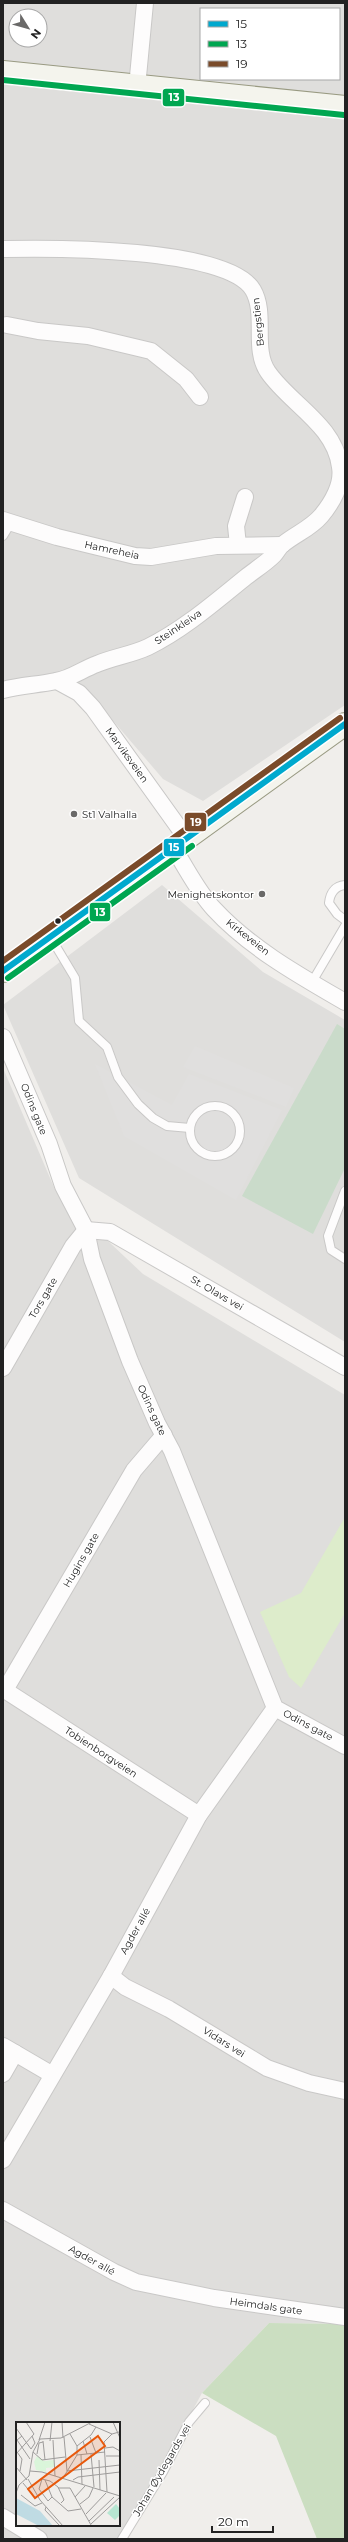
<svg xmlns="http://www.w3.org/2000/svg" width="348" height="2542" font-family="Montserrat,sans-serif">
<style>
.residential{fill:#dfdedc;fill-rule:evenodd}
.grass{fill:#ddeccb}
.forest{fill:#cbdec1}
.cemetery{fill:#cadbca}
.parking{fill:#e0dfde}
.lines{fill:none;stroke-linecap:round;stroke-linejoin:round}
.lane-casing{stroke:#c9c8c7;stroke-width:10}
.street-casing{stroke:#c9c8c7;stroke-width:18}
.secondary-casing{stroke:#999a82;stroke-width:24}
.lane{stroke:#fdfcfc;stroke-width:8}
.street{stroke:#fdfcfc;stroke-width:16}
.secondary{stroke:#f4f4ed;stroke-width:22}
.bus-1-casing{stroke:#fff;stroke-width:9}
.bus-2-casing{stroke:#fff;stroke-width:9}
.bus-3-casing{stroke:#fff;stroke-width:9}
.bus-1{stroke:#00a9ce;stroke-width:6}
.bus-2{stroke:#00a651;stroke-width:6}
.bus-3{stroke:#7a4b2a;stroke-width:6}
.poi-dot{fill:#6a6968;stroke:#fff;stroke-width:1.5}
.bus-dot{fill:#222;stroke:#fff;stroke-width:1.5}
.labels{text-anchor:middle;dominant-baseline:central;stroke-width:3;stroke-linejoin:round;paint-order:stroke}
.street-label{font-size:10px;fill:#222;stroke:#fff}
.poi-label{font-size:10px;fill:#222;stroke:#fff;text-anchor:start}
.inset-road{fill:none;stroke:#9e9c9b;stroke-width:1}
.view{fill:#e8590c;fill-opacity:0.15;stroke:#e8590c;stroke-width:2}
.inset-edge{fill:none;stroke:#222;stroke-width:2}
.line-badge{stroke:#fff;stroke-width:1.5}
.badge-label{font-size:11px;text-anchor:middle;font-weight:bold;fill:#fff}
</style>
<rect width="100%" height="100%" fill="#f0eeeb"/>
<g class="residential">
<path d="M3,3H345V705L203,801L163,779L86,689L27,683L3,690ZM201,9H339V79H201ZM16,16H40V40H16Z"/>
<polygon points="162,885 263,972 345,1020 345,1342 79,1178 3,1005"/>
<path d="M3,1068L56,1192L143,1274L345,1395V2324L269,2323L202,2393L123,2539H3ZM17,2423H119V2525H17Z"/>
</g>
<polygon class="grass" points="345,1517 345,1613 301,1688 289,1677 260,1612 301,1593"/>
<polygon class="forest" points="269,2323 345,2324 345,2539 317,2539 276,2436 202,2393"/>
<polygon class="cemetery" points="337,1024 345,1029 345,1168 313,1234 242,1196"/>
<g class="parking">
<polygon points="195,1046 294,1088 286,1107 183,1067"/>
<polygon points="95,1064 172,1105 189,1074 282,1110 236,1200 124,1136"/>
</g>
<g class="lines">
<g class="lane-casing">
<g id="lane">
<polyline points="3,536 11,523"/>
<path d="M345,885C335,886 330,893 329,903L337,914L345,920"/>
<polyline points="51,938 75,978 79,1021 107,1047 118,1077 138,1104 153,1118 167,1126 190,1128"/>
<polyline points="312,982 345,926"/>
<circle cx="215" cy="1131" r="25"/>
<polyline points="345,1191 328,1236 331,1250 345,1259"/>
<polyline points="122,2539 163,2472 189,2422 205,2403"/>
</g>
</g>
<g class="street-casing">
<g id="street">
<polyline points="137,87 145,3"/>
<path d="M3,249C51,248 228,247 253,290C267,314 252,349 268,372C290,404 335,425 340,467C343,484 332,503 321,516C310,529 295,534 282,545C279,547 277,552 274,555C266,563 255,570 246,577C215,602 183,630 148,647C131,655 113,657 97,664C83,669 70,679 56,681C38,685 21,685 3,690"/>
<polyline points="7,325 38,331 88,336 151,351 186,379 200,397"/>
<polyline points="3,520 57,537 135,556 151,557 216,546 282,545"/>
<polyline points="238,545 236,526 245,497"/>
<polyline points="57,681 79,693 93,708 187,839"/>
<path d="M174,849C187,869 198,892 214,909C250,948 300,976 345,1002"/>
<polyline points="3,1037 49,1144 63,1186 86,1230 92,1259 130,1361 157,1423 172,1451 275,1708 345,1746"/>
<polyline points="3,1368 73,1246 86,1230 110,1232 345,1367"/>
<polyline points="3,1689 199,1815"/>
<polyline points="5,1690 134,1470 164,1435"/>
<polyline points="111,1976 125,1987 169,2009 267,2068 309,2083 345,2091"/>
<polyline points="3,2046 51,2074"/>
<polyline points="3,2074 15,2053"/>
<polyline points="3,2160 111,1976 199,1815 275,1708"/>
<polyline points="3,2210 114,2272 136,2282 214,2298 345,2317"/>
<polyline points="3,2517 39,2539"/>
</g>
</g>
<g class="secondary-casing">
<g id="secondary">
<polyline points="3,72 345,107"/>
<polyline points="3,971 345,724"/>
</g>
</g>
<use href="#lane" class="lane"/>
<use href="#street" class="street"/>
<use href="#secondary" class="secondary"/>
<g class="bus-1-casing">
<polyline id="bus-1" points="3,971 345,724"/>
</g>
<g class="bus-2-casing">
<g id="bus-2">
<polyline points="3,80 344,115"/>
<polyline points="8,978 192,846"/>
</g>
</g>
<g class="bus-3-casing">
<polyline id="bus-3" points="3,961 340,718"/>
</g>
<use href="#bus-1" class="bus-1"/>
<use href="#bus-2" class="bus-2"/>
<use href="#bus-3" class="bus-3"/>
</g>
<g class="poi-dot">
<circle cx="74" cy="814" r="4"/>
<circle cx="262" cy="894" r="4"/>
</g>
<circle class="bus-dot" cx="58" cy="921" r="3.5"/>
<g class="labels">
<g class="street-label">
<text transform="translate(258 322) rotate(-96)">Bergstien</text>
<text transform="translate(112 550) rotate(12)">Hamreheia</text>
<text transform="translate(178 627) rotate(-34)">Steinkleiva</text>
<text transform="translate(127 755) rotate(54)">Marviksveien</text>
<text transform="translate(248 937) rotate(38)">Kirkeveien</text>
<text transform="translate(34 1109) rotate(68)">Odins gate</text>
<text transform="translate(217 1293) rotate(30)">St. Olavs vei</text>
<text transform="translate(43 1298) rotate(-60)">Tors gate</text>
<text transform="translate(152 1410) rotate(65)">Odins gate</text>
<text transform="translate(81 1560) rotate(-60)">Hugins gate</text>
<text transform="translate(308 1725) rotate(28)">Odins gate</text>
<text transform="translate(101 1752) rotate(33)">Tobienborgveien</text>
<text transform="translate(135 1931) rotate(-61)">Agder allé</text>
<text transform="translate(224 2042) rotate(32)">Vidars vei</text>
<text transform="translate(92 2260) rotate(29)">Agder allé</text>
<text transform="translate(266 2306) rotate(8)">Heimdals gate</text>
<text transform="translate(162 2470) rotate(-60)">Johan Øydegards vei</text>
</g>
<g class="poi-label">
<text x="82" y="814">St1 Valhalla</text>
<text x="254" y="894" text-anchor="end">Menighetskontor</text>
</g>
</g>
<g transform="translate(16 2422)">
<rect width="104" height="104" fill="#f0eeeb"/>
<path d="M21,34L28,39L38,38L39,45L30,46V50L20,48L18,40Z" fill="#daf5da"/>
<path d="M100,82L104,87V93L99,98L91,91Z" fill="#b7e6d2"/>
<path d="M0,76L24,89L37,104H23L0,92Z" fill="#bfdbe3"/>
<path class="inset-road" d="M46,0L47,16M97,0L104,16M73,2L96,12L103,10M0,6L15,27L19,21L16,14M54,12L61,24M6,14L1,18L14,37M48,15L51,49L104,43M74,15L80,31M24,17L45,16L76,0M23,18L29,0M37,18L39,54M27,19L29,38M34,19L36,0M67,19L71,32M89,26L97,25L104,29M1,30L6,37L4,49M17,30L26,38L49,35M0,32L18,12L10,0M21,32L23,21L27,20M75,32L78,65M61,33L89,30M65,33L66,62M90,34H104M83,38L84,68M0,45L11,58M14,49L26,50L104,74M47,56L61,33V24L75,13L80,5M12,57L24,78L47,104M29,58L36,75L52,89L65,87M57,58L62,55L104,50M7,61L16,72M42,66H54L75,103M91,70L88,20L96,12M0,71L3,63L13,54L17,30L24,17M5,73L19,84L26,81M36,75L32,79L23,67L26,57L34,59L42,65L48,78L45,81M59,75L69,64M64,82L73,75L77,66M30,85L29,88L43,103M70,92L90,71M73,99L98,75M75,102L104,75"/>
<path class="view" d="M82,14L89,24L19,76L12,67Z"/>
<rect width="104" height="104" class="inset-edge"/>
</g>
<g class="line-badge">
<rect x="162" y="88" width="23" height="19" rx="4" fill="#00a651"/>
<rect x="184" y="812" width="23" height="20" rx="4" fill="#7a4b2a"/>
<rect x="163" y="838" width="22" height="19" rx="4" fill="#00a9ce"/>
<rect x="89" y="902" width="22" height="20" rx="4" fill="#00a651"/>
</g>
<g class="badge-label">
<text x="174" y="101">13</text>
<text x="196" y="826">19</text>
<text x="174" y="851">15</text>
<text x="100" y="916">13</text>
</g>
<rect width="348" height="2542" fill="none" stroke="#222222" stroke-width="8"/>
<rect x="200" y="8" width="140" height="72" fill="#ffffff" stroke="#a7a7a7"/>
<rect x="208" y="21" width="20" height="6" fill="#00a9ce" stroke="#a7a7a7"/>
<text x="236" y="28" font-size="12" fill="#222222">15</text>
<rect x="208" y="41" width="20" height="6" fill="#00a651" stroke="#a7a7a7"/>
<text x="236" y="48" font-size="12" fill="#222222">13</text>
<rect x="208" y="61" width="20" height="6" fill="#7a4b2a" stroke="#a7a7a7"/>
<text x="236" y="68" font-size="12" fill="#222222">19</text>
<g transform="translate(28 28) rotate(127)"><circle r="19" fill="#ffffff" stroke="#a7a7a7"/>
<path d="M0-3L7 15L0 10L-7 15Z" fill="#6a6968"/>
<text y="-6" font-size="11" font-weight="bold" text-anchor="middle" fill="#222222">N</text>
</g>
<path d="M212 2526v6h61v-6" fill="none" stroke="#222222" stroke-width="2"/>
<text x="218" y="2526" font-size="12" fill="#222222" stroke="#ffffff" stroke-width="3" paint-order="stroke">20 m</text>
</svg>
